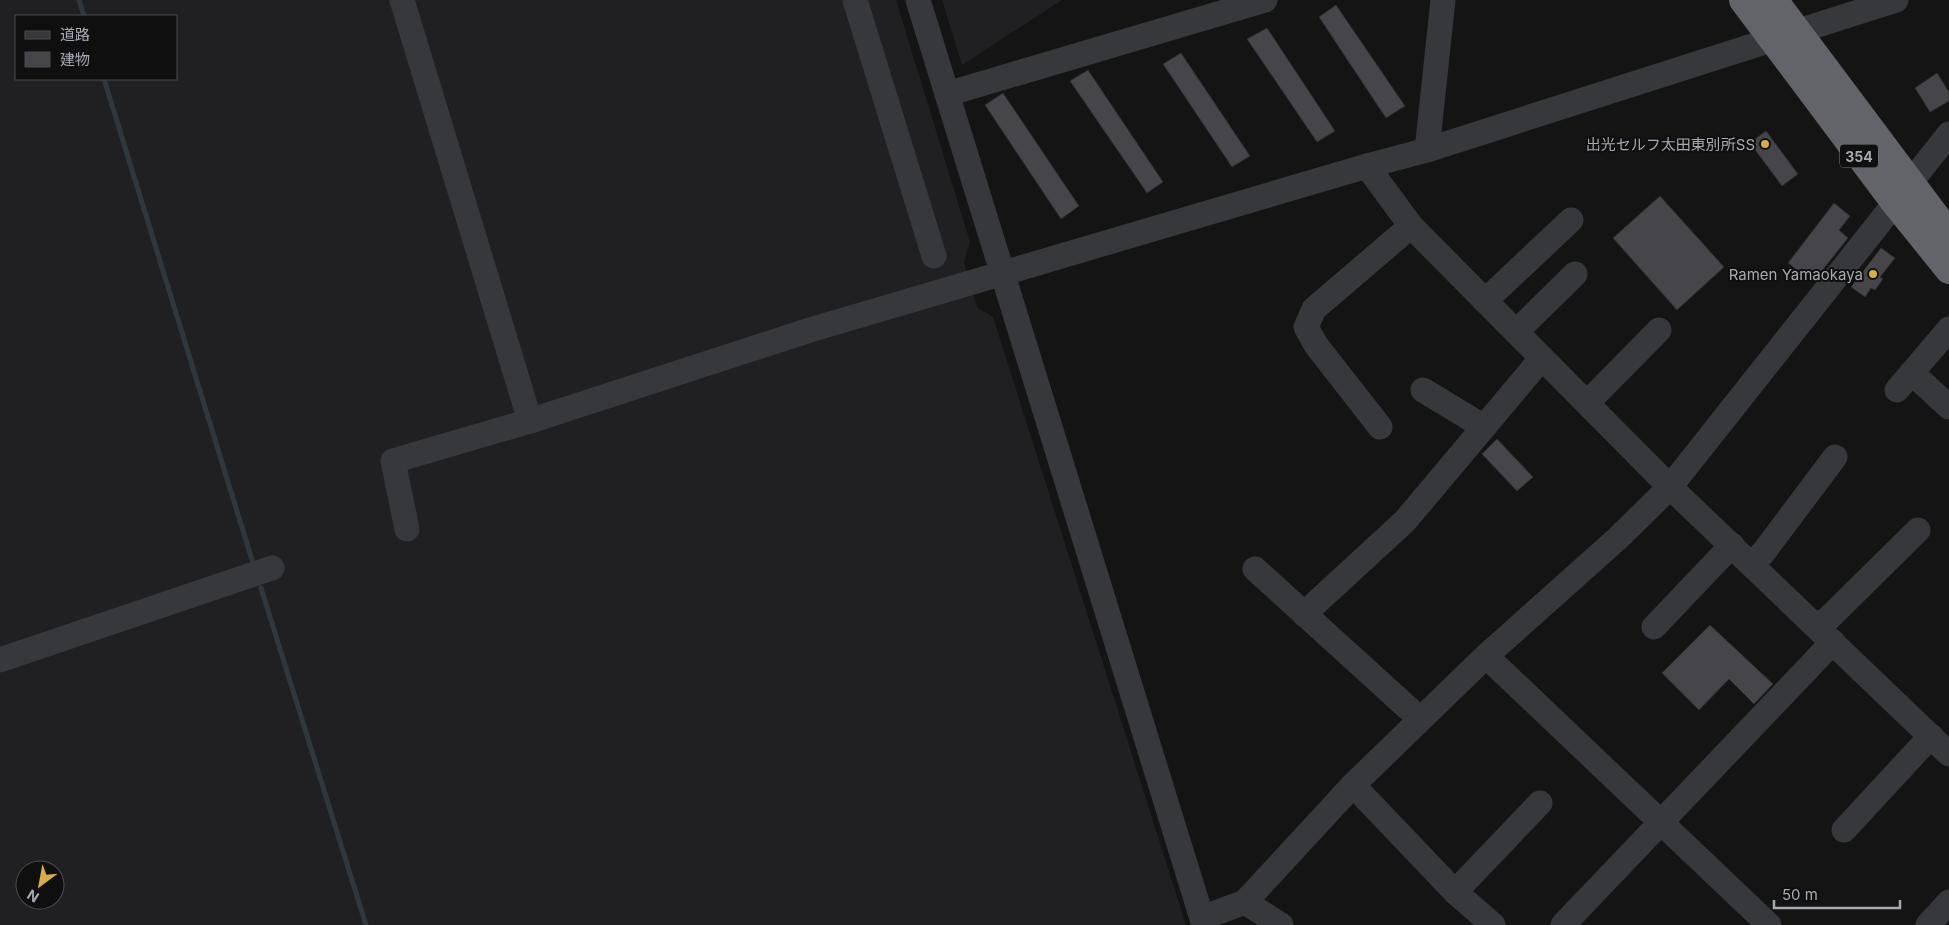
<svg xmlns="http://www.w3.org/2000/svg" width="1949" height="925" font-family="Inter,'Noto Sans JP',sans-serif">
<style>
.built{fill:#202022;fill-rule:evenodd}
.lines{fill:none;stroke-linecap:round;stroke-linejoin:round}
.stream{stroke:#30383e;stroke-width:5}
.building{fill:#46464a;stroke:#2e2e31}
.minor{stroke:#37383b;stroke-width:25}
.highway{stroke:#62646a;stroke-width:28}
.poi-dot{fill:#daac47;stroke:#0f0f10;stroke-width:2}
.labels{text-anchor:middle;dominant-baseline:central;stroke-width:4;stroke-linejoin:round;paint-order:stroke}
.shield{fill:#0f0f10;stroke:#797c82;stroke-width:1}
.shield-label{font-size:14px;font-weight:bold;fill:#a7aab3}
.poi-label{font-size:15px;fill:#a7aab3;stroke:#0f0f10;text-anchor:end}
</style>
<rect width="100%" height="100%" fill="#141415"/>
<g class="built">
<path d="M0,0H896L970,242L964,262L969,284L978,308L993,317L1186,925H0ZM16,16H176V79H16ZM25,870H55V900H25Z"/>
<polygon points="942,0 1062,0 962,65"/>
</g>
<g class="lines">
<g class="stream">
<polyline points="79,0 84,16"/>
<polyline points="104,79 252,560"/>
<polyline points="261,588 366,925"/>
</g>
</g>
<g class="building">
<polygon points="1336,5 1405,106 1386,118 1319,17"/>
<polygon points="1267,28 1335,131 1317,142 1247,39"/>
<polygon points="1181,53 1250,156 1232,167 1163,64"/>
<polygon points="1088,70 1163,182 1147,193 1070,81"/>
<polygon points="1937,73 1949,92 1949,101 1930,112 1915,88"/>
<polygon points="1003,93 1079,206 1061,219 985,105"/>
<polygon points="1766,131 1798,174 1782,186 1750,143"/>
<polygon points="1660,196 1724,267 1677,310 1613,238"/>
<polygon points="1834,203 1850,216 1839,230 1848,238 1813,282 1788,263"/>
<polygon points="1881,248 1895,258 1880,277 1883,279 1875,290 1871,288 1865,297 1851,287"/>
<polygon points="1497,439 1533,477 1517,491 1482,454"/>
<polygon points="1710,625 1773,684 1754,704 1729,679 1699,710 1662,673"/>
</g>
<g class="lines">
<g class="minor">
<polyline points="402,0 530,421"/>
<polyline points="855,0 934,256"/>
<polyline points="918,0 1204,925"/>
<polyline points="947,94 1265,0"/>
<polyline points="1427,150 1443,0"/>
<polyline points="1367,166 1411,226 1670,487 1949,754"/>
<polyline points="1910,183 1949,134"/>
<polyline points="1485,301 1571,220"/>
<polyline points="1516,332 1575,274"/>
<polyline points="1912,373 1949,407"/>
<polyline points="1423,390 1484,427"/>
<polyline points="1897,390 1949,329"/>
<polyline points="1587,403 1659,330"/>
<polyline points="1380,427 1316,345 1306,327 1314,309 1411,226"/>
<polyline points="407,529 393,461 530,421 810,330 1367,166 1427,150 1896,0"/>
<polyline points="1751,564 1763,553 1835,457"/>
<polyline points="1255,569 1420,719"/>
<polyline points="1304,614 1405,521 1542,358"/>
<polyline points="1817,626 1829,618 1918,530"/>
<polyline points="1654,627 1732,545"/>
<polyline points="1486,656 1769,925"/>
<polyline points="0,660 272,568"/>
<polyline points="1353,785 1455,892 1493,925"/>
<polyline points="1844,830 1931,736"/>
<polyline points="1455,892 1540,803"/>
<polyline points="1245,902 1281,925"/>
<polyline points="1202,918 1245,902 1353,785 1486,656 1617,539 1670,487 1895,203"/>
<polyline points="1563,925 1833,642"/>
<polyline points="1928,925 1949,902"/>
</g>
<g class="highway">
<polyline points="1743,0 1895,203 1949,270"/>
<polyline points="1774,0 1949,234"/>
</g>
</g>
<g class="poi-dot">
<circle cx="1765" cy="144" r="5"/>
<circle cx="1873" cy="274" r="5"/>
</g>
<g class="labels">
<rect class="shield" x="1840" y="144.5" width="38" height="23" rx="4"/>
<g class="shield-label">
<text x="1859" y="156">354</text>
</g>
<g class="poi-label">
<text x="1755" y="144">出光セルフ太田東別所SS</text>
<text x="1863" y="274">Ramen Yamaokaya</text>
</g>
</g>
<rect x="15" y="15" width="162" height="65" fill="#0f0f10" stroke="#4c4d51"/>
<rect x="25" y="31" width="25" height="8" fill="#37383b" stroke="#4c4d51"/>
<text x="60" y="40" font-size="15" fill="#a7aab3">道路</text>
<rect x="25" y="52" width="25" height="15" fill="#46464a" stroke="#4c4d51"/>
<text x="60" y="65" font-size="15" fill="#a7aab3">建物</text>
<g transform="translate(40 885) rotate(212)"><circle r="24" fill="#0f0f10" stroke="#4c4d51"/>
<path d="M0-4L9 19L0 12L-9 19Z" fill="#daac47"/>
<text y="-8" font-size="14" font-weight="bold" text-anchor="middle" fill="#a7aab3">N</text>
</g>
<path d="M1774 900v8h126v-8" fill="none" stroke="#a7aab3" stroke-width="2.5"/>
<text x="1782" y="900" font-size="15" fill="#a7aab3" stroke="#0f0f10" stroke-width="4" paint-order="stroke">50 m</text>
</svg>
